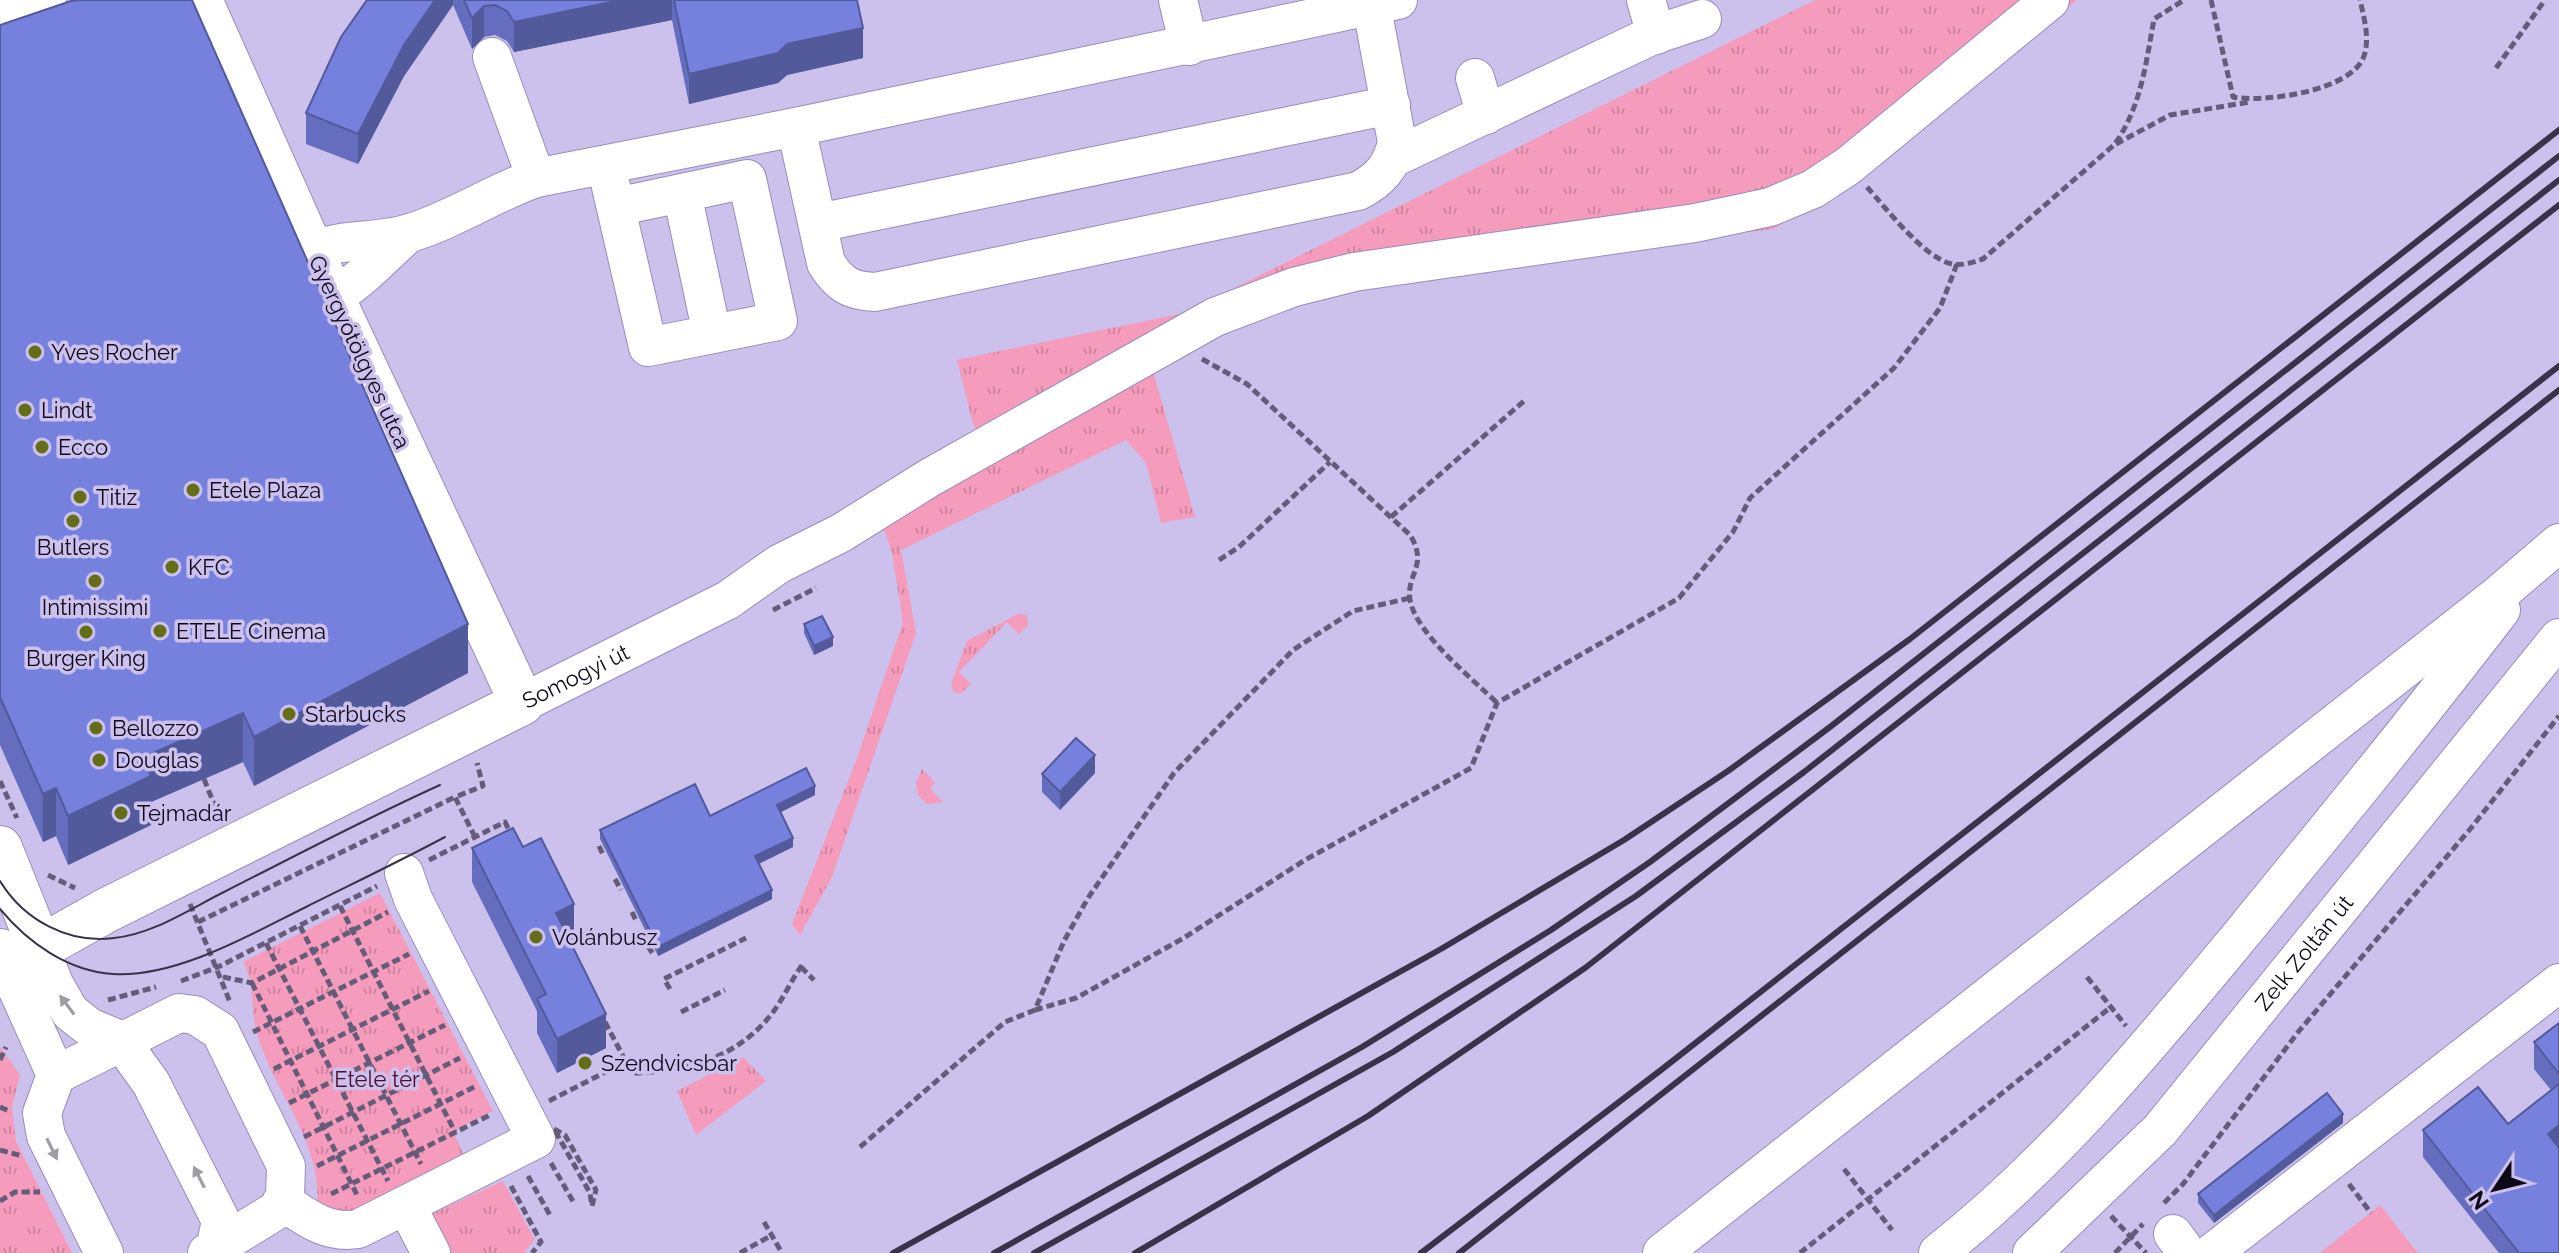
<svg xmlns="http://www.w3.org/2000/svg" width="2559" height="1253" font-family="Raleway,sans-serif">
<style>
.grass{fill:url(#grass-tufts)}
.pitch{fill:#f59cbc}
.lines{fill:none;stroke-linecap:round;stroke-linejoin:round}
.minor-casing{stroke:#988db8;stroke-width:40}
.major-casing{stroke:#988db8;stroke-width:46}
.path{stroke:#645c78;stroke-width:5;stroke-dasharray:8 4;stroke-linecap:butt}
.minor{stroke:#fff;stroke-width:38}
.major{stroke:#fff;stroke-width:44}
.tram{stroke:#393349;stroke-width:2}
.rail{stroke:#393349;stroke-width:6}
.wall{fill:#656ebe}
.shaded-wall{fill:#535a9b}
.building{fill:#7680dd;stroke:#535a9b;stroke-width:2}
.oneway{fill:#9f9da3}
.poi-dot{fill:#636e17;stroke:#ccc0ed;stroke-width:3}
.labels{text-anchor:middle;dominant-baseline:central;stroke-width:7;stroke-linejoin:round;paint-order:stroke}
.poi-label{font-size:22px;fill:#0e0918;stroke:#ccc0ed;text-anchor:start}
.street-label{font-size:22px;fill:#0e0918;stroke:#ccc0ed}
.park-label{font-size:22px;fill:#4f0c2c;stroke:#ccc0ed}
</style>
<defs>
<pattern id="grass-tufts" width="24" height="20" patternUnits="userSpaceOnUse" patternTransform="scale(2)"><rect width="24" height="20" fill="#f59cbc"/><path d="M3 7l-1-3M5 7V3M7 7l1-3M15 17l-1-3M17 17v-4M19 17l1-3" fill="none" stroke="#d185a1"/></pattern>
</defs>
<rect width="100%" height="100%" fill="#ccc0ed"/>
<g class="grass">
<polygon points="1815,0 2077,0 1861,180 1773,229 1574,254 1363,287 1305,301 1222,333 1153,371 1195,517 1161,523 1146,463 1126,440 901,550 916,633 832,877 800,935 792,924 857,758 903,622 892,553 881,521 995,459 973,424 957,360 1184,313"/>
<polygon points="1018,614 1027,615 1028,625 1019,634 1007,622 959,672 971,684 961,693 954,693 951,684 967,641"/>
<polygon points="922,769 935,782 930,789 943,802 927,804 918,795 916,783"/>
<path d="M380,893L493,1111L453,1131L465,1158L350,1216L317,1208C323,1141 275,1095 257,1034C250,1009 256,986 243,962Z"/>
<polygon points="0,1047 20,1075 12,1107 16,1141 72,1253 0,1253"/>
<polygon points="743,1057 766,1081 696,1135 677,1091"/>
<polygon points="503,1181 535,1240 524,1253 443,1253 424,1217"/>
</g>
<polygon class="pitch" points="2380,1205 2418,1253 2320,1253"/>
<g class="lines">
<g class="minor-casing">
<g id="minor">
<polyline points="1178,0 1189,46"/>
<polyline points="1646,0 1656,35"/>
<polyline points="492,57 536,178"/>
<polyline points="1475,78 1486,115"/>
<path d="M796,127L826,263C839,284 850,291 875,292L1358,191C1380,180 1392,166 1397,142L1372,8"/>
<polyline points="1393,158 1651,36 1702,19"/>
<polyline points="606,165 648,347 778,321 747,179 616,207"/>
<polyline points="682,193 712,334"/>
<polyline points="818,223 1391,105"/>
<path d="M311,250C346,238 378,243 410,233C453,220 493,193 536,178L796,127L1398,0"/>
<path d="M332,297C362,281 383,255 409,233"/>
<path id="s1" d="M522,703L728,600L779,564L841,533L929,478L1215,317L1294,287L1354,272L1695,223L1770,207L1813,189L1848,166L2050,0"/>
<polyline points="40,948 54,984 70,1012 89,1027 120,1040 151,1083 221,1221 215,1249"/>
<polyline points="0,971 7,966 56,1075"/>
<path d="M282,1201C307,1218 327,1234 358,1229L536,1139L413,899L404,873"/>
<polyline points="406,1205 431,1253"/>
<polyline points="2173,1234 2187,1253"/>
<polyline points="104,1253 46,1136 42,1113 56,1075 179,1013 195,1015 220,1031 286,1166 285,1197 277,1210 207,1253"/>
<polyline points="1662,1253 2497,596 2559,543"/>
<path d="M1938,1253C2052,1163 2143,1053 2235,942C2325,832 2415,722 2501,610"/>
<path id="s2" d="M2032,1253L2160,1130L2559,638"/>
<polyline points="2212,1253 2559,983"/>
</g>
</g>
<g class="major-casing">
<g id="major">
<polyline points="0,21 44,0"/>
<polyline points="0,848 40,948"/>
<polyline points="0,951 7,966 107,910 522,703 332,297 200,0"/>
</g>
</g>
<g class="path">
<path d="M2211,0L2233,97C2264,103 2352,91 2364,56C2370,38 2364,18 2360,0"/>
<polyline points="2496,68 2545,0"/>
<polyline points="2116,144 2170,115 2250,102"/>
<path d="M1867,187C1886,208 1924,258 1952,264C1963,266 1973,262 1983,259L2114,145C2141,108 2146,63 2154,19L2184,0"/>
<path d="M1202,359L1247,384L1410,535C1429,566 1406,573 1410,600C1416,634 1473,679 1497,703"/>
<polyline points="1391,517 1524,401"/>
<polyline points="1219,560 1239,547 1330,462"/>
<polyline points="773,610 816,588"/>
<polyline points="204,779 220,819"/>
<polyline points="0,781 17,818"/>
<polyline points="475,837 455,797 483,786 477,763"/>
<polyline points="599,846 604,857"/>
<polyline points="429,860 505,822 511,834"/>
<polyline points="48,875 75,888"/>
<polyline points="615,879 621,890"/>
<polyline points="190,904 230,1002"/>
<polyline points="340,906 455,1132"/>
<polyline points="632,912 637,923"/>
<polyline points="198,922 455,797"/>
<polyline points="300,926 421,1164"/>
<polyline points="266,943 388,1181"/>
<polyline points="648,946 654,956"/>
<polyline points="801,967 814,980"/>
<polyline points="223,977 252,983 388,912"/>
<polyline points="2087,977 2126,1026"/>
<polyline points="181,981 218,967 377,886"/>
<polyline points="252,983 358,1197"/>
<polyline points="670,989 664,979 746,938"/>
<polyline points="108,1000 156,987"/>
<polyline points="1035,1010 1076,998 1114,977 1182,939 1305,860 1471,768 1497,703 1679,598 1733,532 1750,498 1894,368 1940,308 1957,264"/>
<polyline points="681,1012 725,990"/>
<path d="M605,1022L632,1073C684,1072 735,1059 770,1016C783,1000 791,980 803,964"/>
<polyline points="253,1032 409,954"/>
<polyline points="0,1060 6,1047"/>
<polyline points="274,1069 429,991"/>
<polyline points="549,1101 625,1062"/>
<polyline points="289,1103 445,1025"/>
<polyline points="0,1107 11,1112"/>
<polygon points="554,1129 565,1135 596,1190 592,1206 590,1193"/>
<polyline points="304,1137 460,1058"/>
<polyline points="860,1147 1005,1022 1035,1010 1064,941 1088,898 1174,773 1293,650 1353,611 1410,598"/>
<polyline points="0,1150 22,1156"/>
<polyline points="551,1163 574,1203"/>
<polyline points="317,1166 476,1086"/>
<polyline points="1844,1169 1892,1230"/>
<polyline points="528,1176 551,1217"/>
<polyline points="2349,1184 2371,1213"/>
<polyline points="511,1186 541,1242 532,1253"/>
<polyline points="331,1194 490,1115"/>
<polyline points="0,1201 15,1192 40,1192"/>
<polyline points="2164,1203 2183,1184 2299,1031 2471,828 2559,716"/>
<polyline points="2111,1216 2146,1253"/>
<polyline points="764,1222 782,1253"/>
<polyline points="740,1253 772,1235"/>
<polyline points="1800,1253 2111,1007"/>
<polyline points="2115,1253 2143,1224"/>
</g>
<use href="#minor" class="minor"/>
<use href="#major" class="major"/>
<g class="tram">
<path d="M0,881C24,920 68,944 114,938C154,934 191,908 226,891C297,855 367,818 440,785"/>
<path d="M0,909C28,943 68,971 113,974C177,978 253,933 308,906C354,883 400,861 445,837"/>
</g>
<g class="rail">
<polyline points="893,1253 1441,949 1624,840 1728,771 1910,639 2559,130"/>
<polyline points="994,1253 1362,1047 1551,930 1650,862 1830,727 2559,156"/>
<polyline points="1034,1253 1393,1052 1636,896 1804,772 2559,180"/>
<polyline points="1135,1253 1368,1116 1585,968 2559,205"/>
<polyline points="1421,1253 1661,1070 2559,366"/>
<polyline points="1459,1253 2559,390"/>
</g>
</g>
<g class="wall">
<polygon points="367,0 857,0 863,58 787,75 778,83 689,104 672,20 514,52 507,41 495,35 484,37 472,49 453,5 404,76 358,164 306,144 306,113"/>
<polygon points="0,25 468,673 254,786 243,762 151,802 151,825 68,865 56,836 43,842 0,745"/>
<polygon points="804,624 833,646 814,655 804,633"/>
<polygon points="1095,773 1060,810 1042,792 1042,774"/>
<polygon points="815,795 781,812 793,847 759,864 772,899 658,956 600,839 600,830 710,816"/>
<polygon points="523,847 574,938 570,941 606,1048 557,1073 537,1033 537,1011 472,882 472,848"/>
<polygon points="2559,1023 2559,1253 2499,1253 2423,1157 2423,1130 2508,1124 2551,1090 2534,1069 2534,1042"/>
<polygon points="2343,1123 2214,1223 2198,1203 2198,1194"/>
</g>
<g class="shaded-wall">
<polygon points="435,0 453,0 453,5 404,76 358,164 358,134 404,45"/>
<polygon points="621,0 672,0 672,20 514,52 514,22"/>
<polygon points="484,6 484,37 472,49 472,18"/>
<polygon points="863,28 863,58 787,75 778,83 689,104 689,74 787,44"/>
<polygon points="468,624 468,673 254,786 254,737"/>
<polygon points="833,637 833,646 814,655 814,646"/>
<polygon points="243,713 243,762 151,802 151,825 68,865 68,816 142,758"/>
<polygon points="1095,755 1095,773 1060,810 1060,792"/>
<polygon points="815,786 815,795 777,814 777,805"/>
<polygon points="56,788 56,836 43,842 43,794"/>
<polygon points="793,838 793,847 755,865 755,856"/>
<polygon points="772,890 772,899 658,956 658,947"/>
<polygon points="574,904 574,938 556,948 556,913"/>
<polygon points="606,1014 606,1048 557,1073 557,1039"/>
<polygon points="2343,1114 2343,1123 2214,1223 2214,1215"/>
<polygon points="2559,1125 2559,1151 2548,1134"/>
</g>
<g class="building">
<polygon points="78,0 192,0 468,624 254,737 243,713 142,758 151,776 68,816 56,788 43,794 0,697 0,25 71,1"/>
<polygon points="367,0 435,0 404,45 358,134 306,113 341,37"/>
<polygon points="464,0 621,0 514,22 507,11 495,5 484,6 472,18"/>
<polygon points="674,0 857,0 863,28 787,44 778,53 689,74"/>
<polygon points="822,616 833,637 814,646 804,624"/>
<polygon points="1076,738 1095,755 1060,792 1042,774"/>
<polygon points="806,768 815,786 777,805 793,838 755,856 772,890 658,947 600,830 695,784 710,816"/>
<polygon points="513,828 523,847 541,838 574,904 556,913 606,1014 557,1039 537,999 546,994 472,848"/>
<polygon points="2559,1023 2559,1074 2534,1042"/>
<polygon points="2559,1084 2559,1125 2548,1134 2559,1148 2559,1253 2519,1253 2423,1130 2478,1087 2508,1124"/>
<polygon points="2327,1093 2343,1114 2214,1215 2198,1194"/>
</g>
<defs><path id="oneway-solid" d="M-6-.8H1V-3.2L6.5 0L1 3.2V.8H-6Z" transform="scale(2)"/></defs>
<g class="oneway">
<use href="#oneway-solid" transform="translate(67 1005) rotate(-127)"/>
<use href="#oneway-solid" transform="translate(52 1149) rotate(64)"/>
<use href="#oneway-solid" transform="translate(199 1177) rotate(-117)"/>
</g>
<g class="poi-dot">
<circle cx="35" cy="352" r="8"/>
<circle cx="25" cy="410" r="8"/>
<circle cx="42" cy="447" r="8"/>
<circle cx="193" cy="490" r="8"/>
<circle cx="80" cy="497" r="8"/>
<circle cx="73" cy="521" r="8"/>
<circle cx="172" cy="567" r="8"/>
<circle cx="95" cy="581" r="8"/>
<circle cx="160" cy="631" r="8"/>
<circle cx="86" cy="632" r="8"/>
<circle cx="289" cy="714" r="8"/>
<circle cx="96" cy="728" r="8"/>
<circle cx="99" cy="760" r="8"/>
<circle cx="121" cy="813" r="8"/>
<circle cx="536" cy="937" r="8"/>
<circle cx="585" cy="1063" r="8"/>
</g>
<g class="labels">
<g class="poi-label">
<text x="51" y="352">Yves Rocher</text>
<text x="41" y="410">Lindt</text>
<text x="58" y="447">Ecco</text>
<text x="209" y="490">Etele Plaza</text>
<text x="96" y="497">Titiz</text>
<text x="73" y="547" text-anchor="middle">Butlers</text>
<text x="188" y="567">KFC</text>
<text x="95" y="607" text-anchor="middle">Intimissimi</text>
<text x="176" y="631">ETELE Cinema</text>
<text x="86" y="658" text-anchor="middle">Burger King</text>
<text x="305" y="714">Starbucks</text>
<text x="112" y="728">Bellozzo</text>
<text x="115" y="760">Douglas</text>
<text x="137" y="813">Tejmadár</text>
<text x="552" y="937">Volánbusz</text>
<text x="601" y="1063">Szendvicsbar</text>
</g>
<g class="street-label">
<text transform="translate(360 352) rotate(65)">Gyergyótölgyes utca</text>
<text stroke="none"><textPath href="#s1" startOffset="60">Somogyi út</textPath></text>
<text stroke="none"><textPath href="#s2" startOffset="406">Zelk Zoltán út</textPath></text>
</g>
<g class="park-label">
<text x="377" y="1079">Etele tér</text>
</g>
</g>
<g transform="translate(2495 1189) rotate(235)" stroke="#ccc0ed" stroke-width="6" paint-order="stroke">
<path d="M0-6L14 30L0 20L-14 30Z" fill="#0e0918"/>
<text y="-12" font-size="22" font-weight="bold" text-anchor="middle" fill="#0e0918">N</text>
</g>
</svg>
